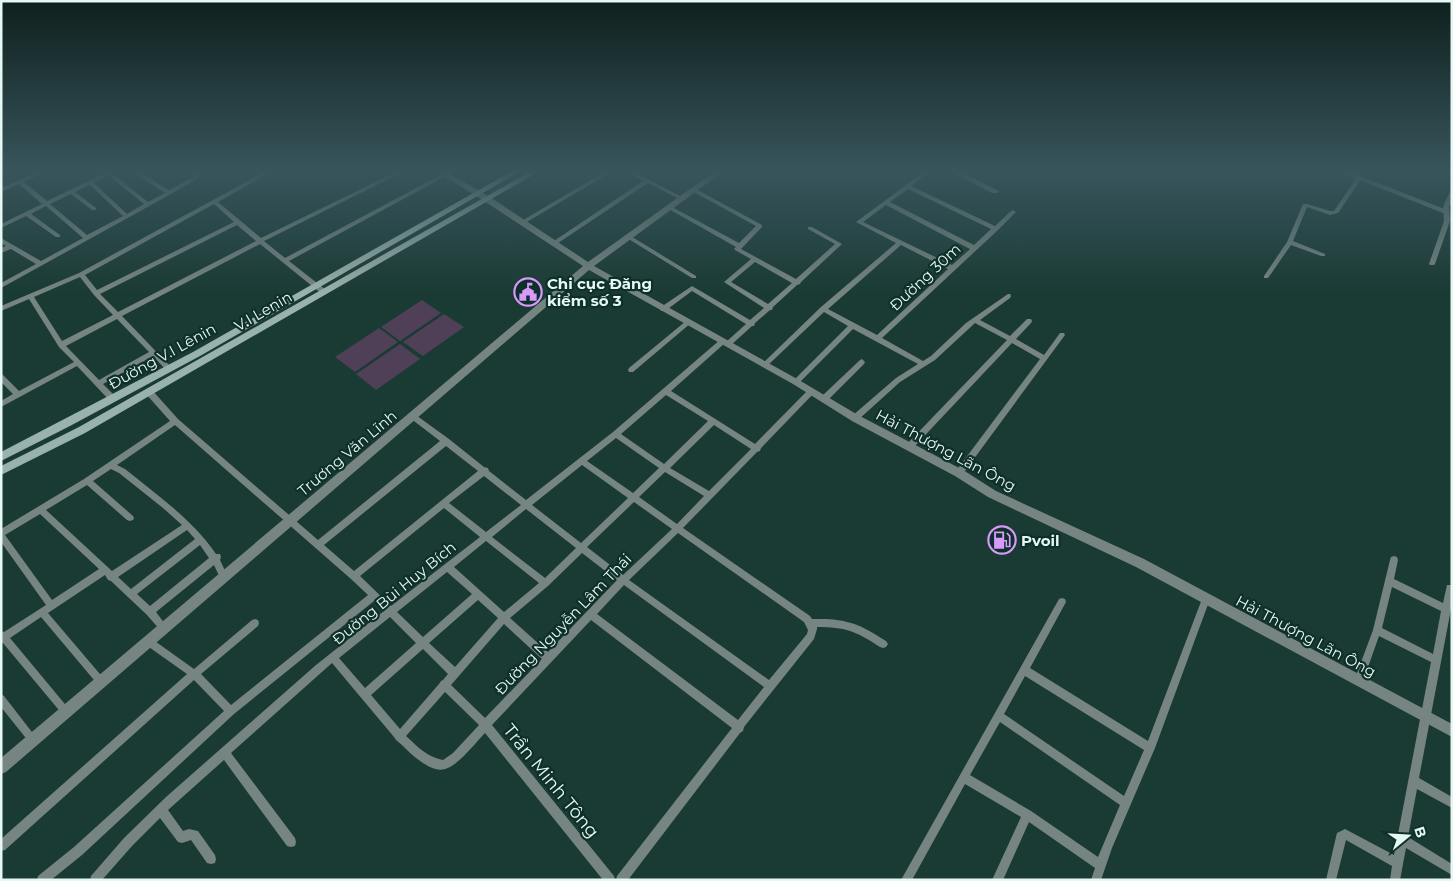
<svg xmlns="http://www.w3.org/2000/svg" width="1453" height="881" font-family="Montserrat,sans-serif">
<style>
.green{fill:#4f4057}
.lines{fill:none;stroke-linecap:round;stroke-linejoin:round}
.minor{fill:#768581;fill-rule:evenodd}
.tertiary{fill:#768581;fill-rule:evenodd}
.secondary{fill:#9ab2ad;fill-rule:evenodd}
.labels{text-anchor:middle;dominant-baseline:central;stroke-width:4.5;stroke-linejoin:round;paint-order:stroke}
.street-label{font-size:15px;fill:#e6f8f4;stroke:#0f302a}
.poi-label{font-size:15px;font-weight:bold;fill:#e6f8f4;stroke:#0f302a;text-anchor:start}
.near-street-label{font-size:18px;fill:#e6f8f4;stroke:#0f302a}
</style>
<rect width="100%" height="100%" fill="#1a3a34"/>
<g class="green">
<polygon points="422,300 441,313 400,341 381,327"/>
<polygon points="444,314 464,327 423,356 403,342"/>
<polygon points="379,328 398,342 355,372 335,357"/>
<polygon points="400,344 420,359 376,390 356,374"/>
</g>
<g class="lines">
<g class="minor">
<path d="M40,171H47L24,182L47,201L105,173L103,171H116L112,173L148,202L165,193L131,171H138L169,190L193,177L194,174L190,171H196L200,174L197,179L171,194L1,288V283L36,264L11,249L1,253V248L6,246L1,243V238L41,261L83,238L46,206L31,214L60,235V237H56L26,216L1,228V224L42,204L19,184L1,192V188ZM108,175L144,204L127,214L94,183ZM90,185L123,216L87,235L50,204L71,194L92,210H96V208L75,192Z"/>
<polygon points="224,171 230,171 231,172 228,174"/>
<path d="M266,171H273L218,202L261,238L398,171H405L264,241L285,258L448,171H455L289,261L326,290V294H322L260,244L122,316L170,366L171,368L170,370H166L153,356L103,384L116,397L117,399L113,402L110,401L77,366L1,407V401L13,394L1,382V374L3,375L19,391L74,362L59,347L29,299L1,311V306L79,273ZM214,204L234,222L97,290L85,275ZM237,225L256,241L118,312L100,294ZM80,277L94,295L113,315L62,341L34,297ZM117,319L149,352L99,380L66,346Z"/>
<polygon points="606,171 613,171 525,223 521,223 520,222"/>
<polygon points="625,171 632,171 686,199 685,200 681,200 648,183 555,245 551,245 551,243 643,181"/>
<path d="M925,171H931L911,186L995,226L1011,211L1013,210L1016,212L998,230L882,338L923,361L931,356L966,323L1008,294H1010L1011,296L1010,298L980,320L1010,336L1027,319H1031L1032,321L1031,323L1016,339L1044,355L1060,333H1064L1065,335L962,475H956L955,473L956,471L1040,359L1012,343L913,448H907L906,446L907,444L1007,340L975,323L935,360L900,382L858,420H852L851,418L852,416L896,378L918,364L853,329L798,384H794L792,382L848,326L824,312L766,367H762L761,365L821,307L896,243L856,222ZM908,189L991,229L974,245L890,202ZM886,205L970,249L952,265L863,222ZM901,245L948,269L877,335L828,309Z"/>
<polygon points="1353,171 1359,171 1354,176 1350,176 1349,175"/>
<polygon points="1359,176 1362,178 1338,213 1330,215 1307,207 1293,241 1325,254 1325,256 1321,256 1291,245 1268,278 1264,278 1264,276 1287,242 1303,204 1307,204 1330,211 1334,211 1357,177"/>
<path d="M694,188L762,225V227L741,249L796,279L835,244L808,229V227H812L842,244L801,282L800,284L797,285L773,307L772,310H770L755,323L754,326H752L730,346H726L725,343L671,391L755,444L808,390L811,389L815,392L761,448L760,451L757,452L683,528L810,616L812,619C845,618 859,623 886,641L888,644L886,647L883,648L880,647C856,631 845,627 817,627V629L814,639L744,727L743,731L740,733L628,880H616L617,876L732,728L591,620L492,725L614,876L615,880H603L485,733C476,742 458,766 445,769C435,772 424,764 416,758C409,753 403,745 396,740L394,737L332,663L231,753L295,838L296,842L295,846L291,847L287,846L224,760L168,810L183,831L189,829L198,831L215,855L216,859L215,863L211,864L207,863L191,840L182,843L178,842L160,818L132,846L102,880H90L91,876L124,838L166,797L316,665L384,611L374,601L234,714L82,855L51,880H37L38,876L74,847L224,711L194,680L5,850L1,851V839L187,674L146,645L145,642L146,639L149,638L152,639L194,669L252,620L255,619L258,620L259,623L258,626L201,674L231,705L368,595L351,579L175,425L117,465L125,469C157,495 192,519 216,554H220L221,557L220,560L228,577L227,580L224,581L221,580L214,565L156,612L168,628L167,631L164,632L161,631L147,615L111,581L108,580L105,575L48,613L105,680L107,683L105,686L102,688L99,686L41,617L10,638L69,709L71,712L69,715L66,717L63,715L3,643H1V631L4,632L46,605L1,542V529L84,479L170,421L146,394L145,392L149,389L152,390L178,419L318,540L440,441L410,418L409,416L410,414L413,413L449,439L484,467L488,468L489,471L526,500L613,432L721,339H725L726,342L746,324L692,291L665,311H661L660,309L661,307L692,286L750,320L764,308L724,282L751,259L735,250L734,249L736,247L667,208L668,207H672L739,243L756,226L692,191V189ZM755,262L792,283L768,304L731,282ZM666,395L708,421L664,464L621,434ZM714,425L751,449L709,491L670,468ZM616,438L659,468L633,493L587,461ZM446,446L478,471L354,571L324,545ZM582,465L628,498L581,543L532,505ZM111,469L119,473L163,508L182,525L112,571L46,510L87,485L127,520L130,521L133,520L134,518L133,516L93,481ZM665,472L704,496L677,524L639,497ZM484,476L521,505L486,532L449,503ZM634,502L672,529L623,575L587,547ZM444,508L480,537L391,606L360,576ZM526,509L576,548L545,578L492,537ZM40,514L99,569L52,600L5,535ZM187,530L195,539L131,589L118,577ZM678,533L804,622L808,630L807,634L769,680L629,580ZM486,541L539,583L504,612L454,567ZM200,545L209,558L150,606L137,594ZM582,553L617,580L548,652L510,618L548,586ZM447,572L472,594L423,637L397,612ZM624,585L764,687L738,720L597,614ZM478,600L498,618L455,667L429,643ZM390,617L416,643L365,688L339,658ZM504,624L542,659L485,718L451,685ZM423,649L448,674L443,680L441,681L439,684L400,729L371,695ZM445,692L479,725L453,753L443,760C427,757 418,747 406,736Z"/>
<polygon points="1452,191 1452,200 1449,207 1450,221 1435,264 1434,265 1430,265 1429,264 1444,221 1443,207 1449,193"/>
<polygon points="629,235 696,276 696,278 692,278 627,238 627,236"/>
<polygon points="686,321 690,321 691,323 633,372 629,372 628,370 629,368"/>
<polygon points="862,359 865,362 864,364 828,400 822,400 821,398 822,396 860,360"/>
<path d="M1394,556L1397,557L1398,560L1394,579L1443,603L1447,585H1452L1451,609L1419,778L1452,797V808L1417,789L1408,837L1452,864V875L1406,848L1400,880H1390L1392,866L1346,840L1336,880H1326L1336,837L1337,833L1345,829L1394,855L1431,662L1379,636L1362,684L1359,686L1356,684L1354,681L1373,630L1390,560L1391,557ZM1392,587L1441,611L1433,654L1382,628Z"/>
<path d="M1206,595L1209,596L1210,599L1155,748L1112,848L1101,880H1091L1095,868L1029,822L1003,880H992L1021,817L965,784L912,880H901L1059,599L1062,598L1065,599L1066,602L1030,668L1148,741L1202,599L1203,596ZM1025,676L1144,750L1124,796L1004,714ZM1000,722L1120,805L1098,857L1031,811L970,775Z"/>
<polygon points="1,694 4,696 35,736 37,739 35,742 32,744 29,742 1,707"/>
</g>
<g class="tertiary">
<polygon points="436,171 445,171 490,197 588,262 715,171 724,171 594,266 799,380 858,415 963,470 996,491 1144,559 1452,724 1452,737 1136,567 988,497 955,476 852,421 793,384 589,270 6,772 1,774 1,758 583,266 484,201"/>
<polygon points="949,171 959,171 999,191 998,193 992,193"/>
<polygon points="1337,171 1347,171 1450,211 1449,213 1443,213"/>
</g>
<g class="secondary">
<polygon points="512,171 521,171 200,356 70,426 1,461 1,452 193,352"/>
<polygon points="531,171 540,171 85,433 1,475 1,466 79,427"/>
</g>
</g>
<linearGradient id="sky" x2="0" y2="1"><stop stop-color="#0e201d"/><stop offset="0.58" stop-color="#38555c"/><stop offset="1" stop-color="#38555c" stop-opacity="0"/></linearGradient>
<rect width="1453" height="294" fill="url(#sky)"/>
<defs>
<g id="civic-ring" transform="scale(1.4375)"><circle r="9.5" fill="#0f302a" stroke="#d89af8" stroke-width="1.5"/><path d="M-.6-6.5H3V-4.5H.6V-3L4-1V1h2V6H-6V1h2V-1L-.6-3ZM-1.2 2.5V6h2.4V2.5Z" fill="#d89af8"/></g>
<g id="fuel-ring" transform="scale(1.4375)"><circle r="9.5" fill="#0f302a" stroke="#d89af8" stroke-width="1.5"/><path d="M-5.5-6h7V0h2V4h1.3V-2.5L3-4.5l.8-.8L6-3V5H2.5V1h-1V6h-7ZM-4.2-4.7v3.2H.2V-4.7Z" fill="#d89af8"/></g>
</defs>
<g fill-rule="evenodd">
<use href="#civic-ring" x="528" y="292"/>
<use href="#fuel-ring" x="1002" y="540"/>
</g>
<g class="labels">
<g class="street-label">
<text transform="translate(925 277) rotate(-43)">Đường 30m</text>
<text transform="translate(263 311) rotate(-30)">V.I Lenin</text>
<text transform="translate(162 356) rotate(-29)">Đường V.I Lênin</text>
<text transform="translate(946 450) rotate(28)">Hải Thượng Lãn Ông</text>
<text transform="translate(347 453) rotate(-40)">Trương Văn Lĩnh</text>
<text transform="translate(394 593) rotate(-39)">Đường Bùi Huy Bích</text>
<text transform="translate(563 624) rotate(-46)">Đường Nguyễn Lâm Thái</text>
<text transform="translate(1306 636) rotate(28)">Hải Thượng Lãn Ông</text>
</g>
<g class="poi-label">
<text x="547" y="283">Chi cục Đăng<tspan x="547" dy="17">kiểm số 3</tspan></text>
<text x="1021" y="540">Pvoil</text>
</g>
<g class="near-street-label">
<text transform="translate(551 781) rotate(51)">Trần Minh Tông</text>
</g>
</g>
<rect width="1453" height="881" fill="none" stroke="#e6f8f4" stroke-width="5"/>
<g transform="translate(1408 836) rotate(72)" stroke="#0f302a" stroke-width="4" paint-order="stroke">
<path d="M0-4L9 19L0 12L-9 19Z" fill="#e6f8f4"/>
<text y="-8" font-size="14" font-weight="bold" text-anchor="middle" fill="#e6f8f4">B</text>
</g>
</svg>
